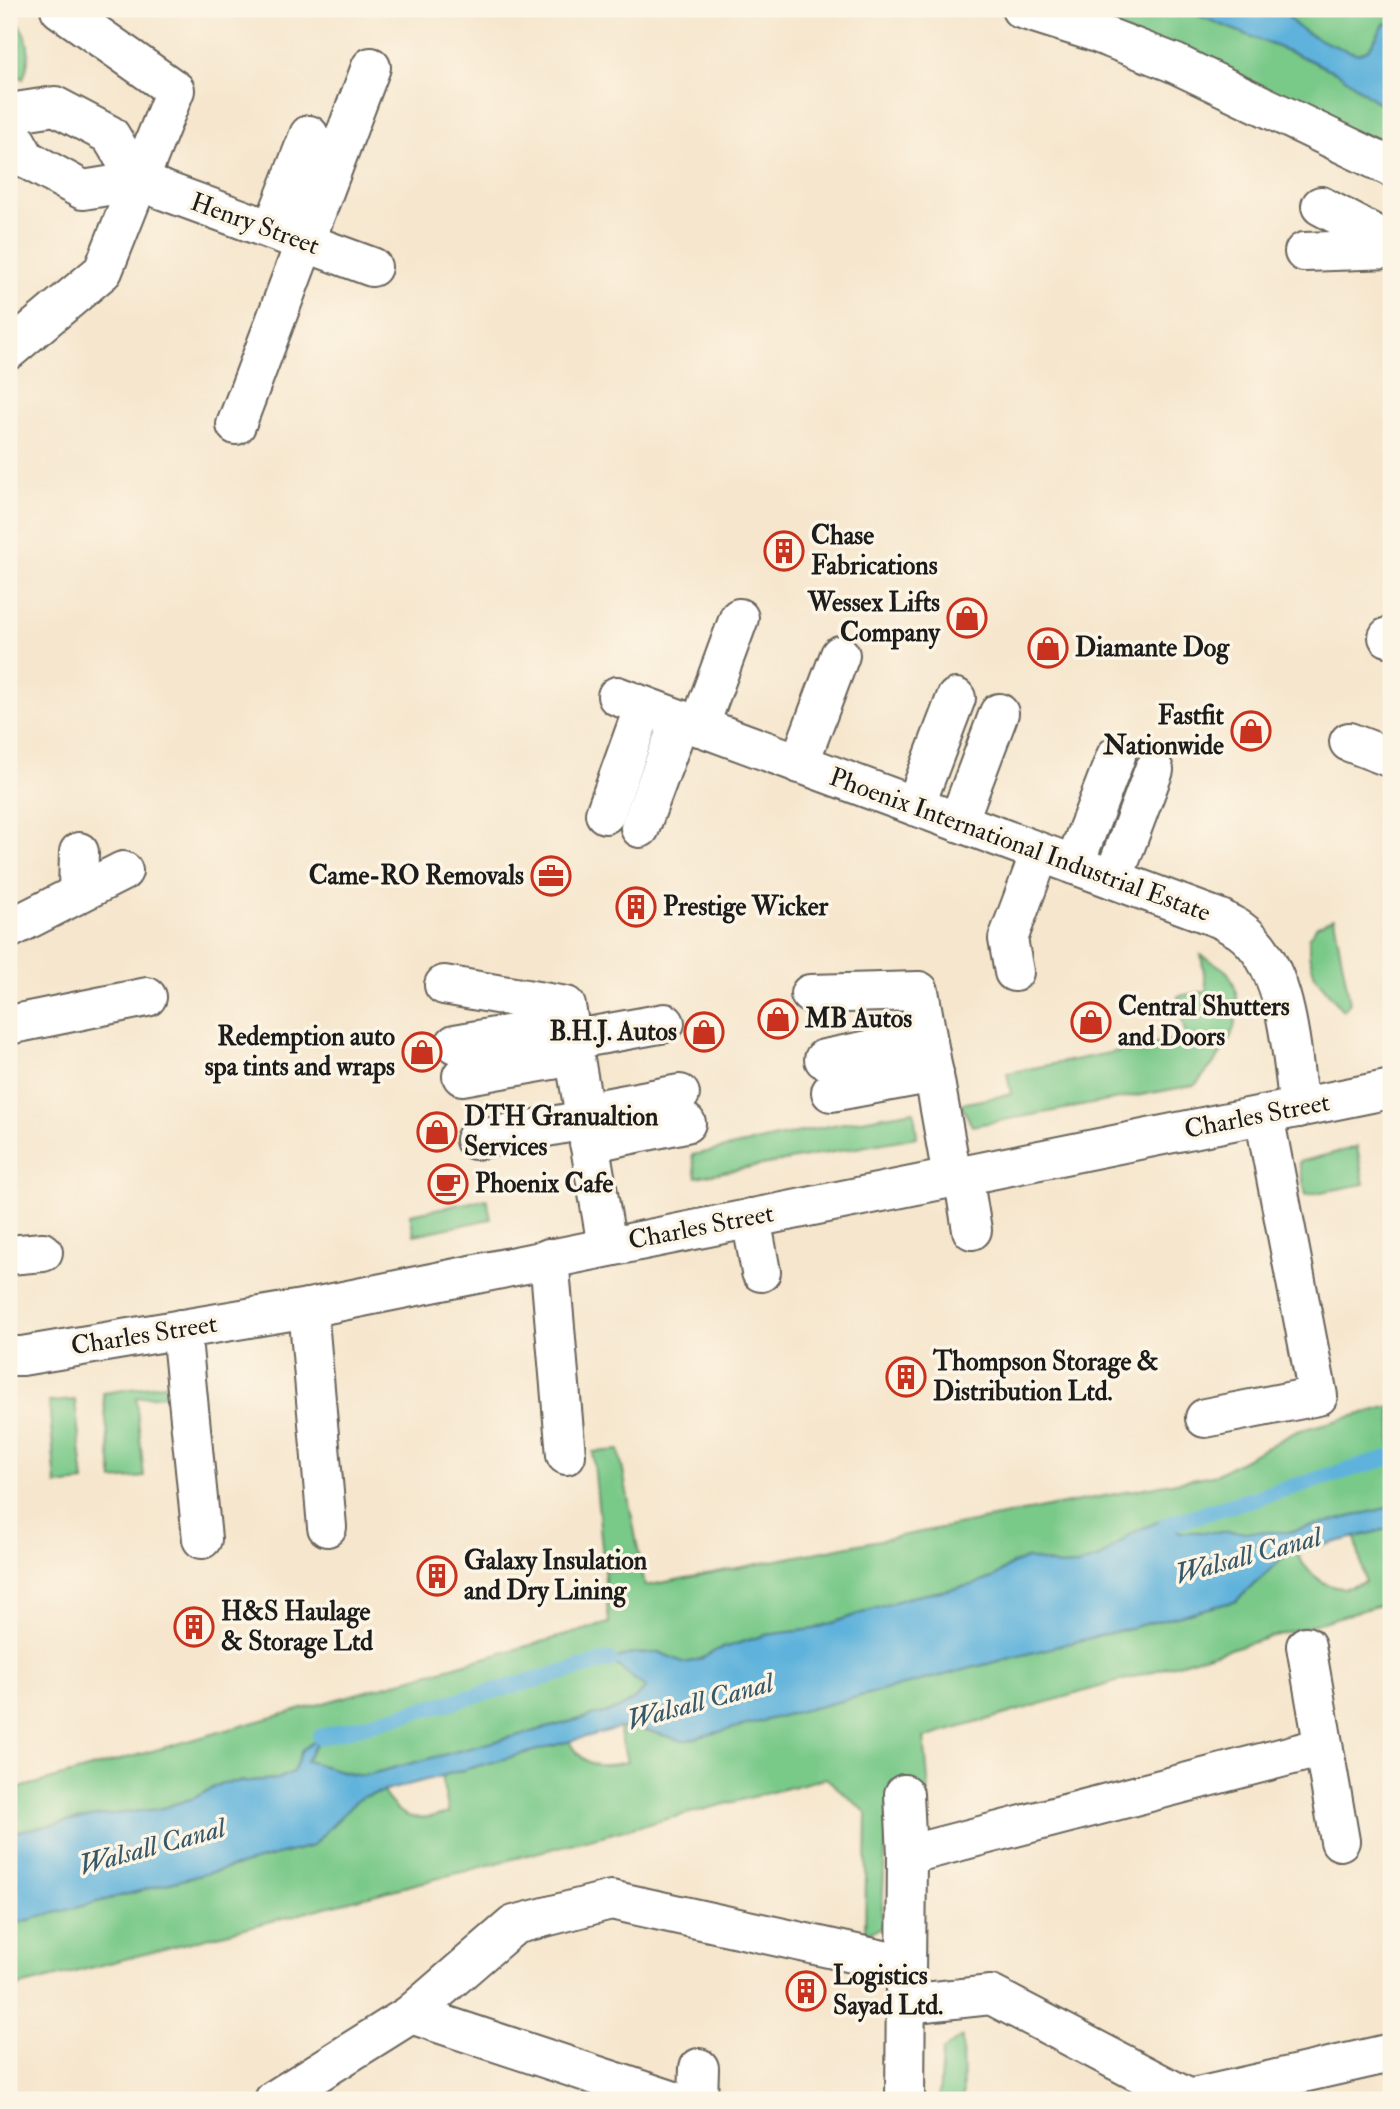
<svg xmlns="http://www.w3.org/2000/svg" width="1400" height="2109" font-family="'IM FELL Double Pica',serif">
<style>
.green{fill:#79c989;stroke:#4a7252;stroke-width:2}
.water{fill:#5fb2db;stroke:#3e677c;stroke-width:2}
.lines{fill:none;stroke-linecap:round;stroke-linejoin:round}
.stream{stroke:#5fb2db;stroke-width:16}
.minor-casing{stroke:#68635a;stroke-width:42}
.minor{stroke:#fff;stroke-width:38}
.labels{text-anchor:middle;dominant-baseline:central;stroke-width:7;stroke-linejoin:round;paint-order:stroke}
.street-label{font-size:26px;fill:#1c1c1c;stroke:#fcf5e5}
.poi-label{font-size:26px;font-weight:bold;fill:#1c1c1c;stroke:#fcf5e5;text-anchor:start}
.water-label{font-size:28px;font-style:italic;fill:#375868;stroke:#fcf5e5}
</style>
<rect width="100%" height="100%" fill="#fcf5e5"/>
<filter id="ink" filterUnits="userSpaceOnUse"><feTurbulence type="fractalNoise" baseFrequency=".0143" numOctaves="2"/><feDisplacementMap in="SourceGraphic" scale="14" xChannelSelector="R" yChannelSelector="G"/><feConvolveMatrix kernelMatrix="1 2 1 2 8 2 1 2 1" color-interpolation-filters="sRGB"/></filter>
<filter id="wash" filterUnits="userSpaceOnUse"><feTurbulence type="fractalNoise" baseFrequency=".00686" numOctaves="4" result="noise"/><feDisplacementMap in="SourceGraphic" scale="28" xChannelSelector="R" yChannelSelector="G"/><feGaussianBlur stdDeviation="1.57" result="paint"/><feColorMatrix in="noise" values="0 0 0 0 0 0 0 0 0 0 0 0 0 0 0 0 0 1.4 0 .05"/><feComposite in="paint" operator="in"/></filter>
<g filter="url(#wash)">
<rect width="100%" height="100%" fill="#f6e6cd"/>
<g class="green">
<polygon points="1075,9 1189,9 1202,17 1303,57 1340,74 1391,113 1391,149"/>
<path d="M1278,9H1391V25L1385,23L1369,49L1359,54C1339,48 1315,40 1298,27C1289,20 1291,13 1278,9Z"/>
<path d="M9,15C30,31 33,55 23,79L9,71Z"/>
<polygon points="1334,918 1350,1003 1343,1011 1315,976 1309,955 1309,937 1317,926"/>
<path d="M1201,955C1209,960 1222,966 1228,973C1234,981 1236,990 1237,999C1241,1034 1217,1061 1195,1085L972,1126L961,1104L1011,1094L1007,1073L1186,1038L1178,996L1207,991Z"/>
<polygon points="914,1111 917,1137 696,1177 692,1155 838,1124"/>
<polygon points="1357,1147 1364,1184 1306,1195 1299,1162"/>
<polygon points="487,1199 491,1219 414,1235 410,1214"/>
<polygon points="170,1383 173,1394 136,1398 144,1477 113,1480 103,1393"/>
<polygon points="75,1400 84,1482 56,1485 49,1402"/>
<polygon points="1391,1406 1391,1507 1288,1532 1180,1532 1160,1521 1134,1532 1100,1558 1077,1565 1059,1566 1028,1558 1014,1563 992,1578 972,1585 907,1598 814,1629 765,1635 717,1650 701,1659 685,1663 661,1653 611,1659 646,1688 632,1701 619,1709 363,1776 351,1774 306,1761 319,1739 302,1750 293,1772 278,1779 222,1783 194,1798 159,1809 96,1816 9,1833 9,1791 609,1623 593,1452 619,1450 645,1586 1217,1474 1297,1431"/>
<path d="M1391,1528V1602L924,1738L929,1790L888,1796L881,1928L865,1934L867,1813L826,1778L9,1989V1925L312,1846L353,1804L363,1797L383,1792C403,1823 416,1820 449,1813L441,1776L570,1741C584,1768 600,1768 627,1762L619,1728L636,1727L683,1741L1236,1601L1286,1555L1297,1552C1303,1569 1324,1588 1343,1588C1350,1588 1358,1584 1365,1582L1355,1537Z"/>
<polygon points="962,2037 963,2100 939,2100 942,2051"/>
</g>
<g class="water">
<path d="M1189,9H1278C1291,13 1288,20 1298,27C1315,40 1339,48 1359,54L1369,49L1385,23L1391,25V113L1340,74L1303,57L1202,17Z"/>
<polygon points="1391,1507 1391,1528 1286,1555 1236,1601 683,1741 636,1727 619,1728 363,1797 353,1804 312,1846 9,1925 9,1833 96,1816 159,1809 194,1798 222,1783 278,1779 293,1772 302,1750 320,1737 306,1761 351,1774 363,1776 619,1709 632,1701 646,1688 610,1660 634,1653 661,1653 685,1663 701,1659 717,1650 765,1635 814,1629 907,1598 972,1585 992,1578 1014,1563 1028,1558 1059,1566 1077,1565 1100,1558 1134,1532 1160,1521 1180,1532 1288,1532"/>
</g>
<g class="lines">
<g class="stream">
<polyline points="1166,1525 1391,1457"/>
<polyline points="320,1737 610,1660"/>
</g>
</g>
</g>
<g filter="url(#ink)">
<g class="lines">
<g class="minor-casing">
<g id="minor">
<polyline points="1021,9 1094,32 1174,63 1391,167"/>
<polyline points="9,113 55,106 110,135 138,181"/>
<polyline points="9,128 26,159 83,190 138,181 372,267"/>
<polyline points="1321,206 1391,243"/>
<polyline points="272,230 309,135"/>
<polyline points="1304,252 1391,249"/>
<polyline points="9,350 103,271 175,90 60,9"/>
<polyline points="236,425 371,67"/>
<polyline points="1388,637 1391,637"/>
<path d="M617,696L1221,919C1227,923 1234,926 1240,930C1289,965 1291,1053 1299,1108"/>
<polyline points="699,727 739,618"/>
<polyline points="1349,742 1391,758"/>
<polyline points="799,764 840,655"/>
<polyline points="915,806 956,698"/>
<polyline points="605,814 644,706"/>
<polyline points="958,822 999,713"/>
<polyline points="640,828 680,720"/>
<polyline points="1074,865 1116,756"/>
<polyline points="1113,879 1154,770"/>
<polyline points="78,893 79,852"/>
<polyline points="9,929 123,871"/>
<polyline points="1014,972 1008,939 1040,853"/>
<polyline points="444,985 566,1006 607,1246"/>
<polyline points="810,994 919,991 952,1177"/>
<polyline points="9,1025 147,997"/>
<polyline points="571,1040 665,1023"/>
<polyline points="455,1044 569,1024"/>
<polyline points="824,1059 927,1038"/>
<polyline points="462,1076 574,1056"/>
<polyline points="831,1092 934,1073"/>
<polyline points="584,1112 680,1094"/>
<polyline points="475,1140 585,1120"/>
<polyline points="589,1143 686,1123"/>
<polyline points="963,1175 972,1230"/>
<polyline points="751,1218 761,1272"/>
<polyline points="9,1255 43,1252"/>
<polyline points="549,1258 566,1455"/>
<polyline points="308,1308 327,1527"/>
<polyline points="181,1329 202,1539"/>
<polyline points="9,1356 22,1356 308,1308 1391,1089"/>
<polyline points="1205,1418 1318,1396 1264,1115"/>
<polyline points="1306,1646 1340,1841"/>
<polyline points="904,1794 907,1855 905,2100"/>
<polyline points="907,1855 1323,1747"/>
<polyline points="906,2004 991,1995 1190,2099"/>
<polyline points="274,2100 411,2014"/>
<polyline points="671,2100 411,2014 514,1925 611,1900 906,1965"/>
<polyline points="698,2100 699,2068"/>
<polyline points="1184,2100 1391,2053"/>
</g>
</g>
<use href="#minor" class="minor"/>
</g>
</g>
<defs>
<g id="building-ring" transform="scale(2.0125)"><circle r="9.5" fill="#fcf5e5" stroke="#c8321e" stroke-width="1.5"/><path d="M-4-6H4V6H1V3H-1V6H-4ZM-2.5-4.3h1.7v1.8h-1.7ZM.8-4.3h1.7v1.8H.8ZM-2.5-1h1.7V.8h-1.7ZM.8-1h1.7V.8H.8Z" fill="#c8321e"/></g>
<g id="shop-ring" transform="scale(2.0125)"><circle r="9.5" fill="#fcf5e5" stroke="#c8321e" stroke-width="1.5"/><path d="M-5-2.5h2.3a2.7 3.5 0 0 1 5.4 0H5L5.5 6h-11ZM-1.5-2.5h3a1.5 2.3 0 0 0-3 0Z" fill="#c8321e"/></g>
<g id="office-ring" transform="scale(2.0125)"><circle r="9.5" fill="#fcf5e5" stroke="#c8321e" stroke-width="1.5"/><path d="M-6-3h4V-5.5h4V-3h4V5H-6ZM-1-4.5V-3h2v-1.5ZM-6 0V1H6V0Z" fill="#c8321e"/></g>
<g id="cafe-ring" transform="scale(2.0125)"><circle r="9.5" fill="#fcf5e5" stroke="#c8321e" stroke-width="1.5"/><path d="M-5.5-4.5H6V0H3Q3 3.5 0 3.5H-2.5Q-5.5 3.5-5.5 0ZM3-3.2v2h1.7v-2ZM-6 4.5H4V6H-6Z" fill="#c8321e"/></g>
</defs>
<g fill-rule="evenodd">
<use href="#building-ring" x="784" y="551"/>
<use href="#shop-ring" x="967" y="618"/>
<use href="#shop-ring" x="1048" y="648"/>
<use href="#shop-ring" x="1251" y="731"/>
<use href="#office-ring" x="551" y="876"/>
<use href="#building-ring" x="636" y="907"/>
<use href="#shop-ring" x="778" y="1019"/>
<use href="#shop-ring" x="1091" y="1022"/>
<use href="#shop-ring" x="704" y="1032"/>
<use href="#shop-ring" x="422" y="1052"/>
<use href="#shop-ring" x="437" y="1132"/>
<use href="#cafe-ring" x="448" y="1184"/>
<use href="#building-ring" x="906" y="1377"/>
<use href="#building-ring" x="437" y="1576"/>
<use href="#building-ring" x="194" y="1627"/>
<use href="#building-ring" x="806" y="1991"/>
</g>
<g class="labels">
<g class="street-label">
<text transform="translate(255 224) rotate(20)">Henry Street</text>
<text transform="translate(1020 845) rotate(20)">Phoenix International Industrial Estate</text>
<text transform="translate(1257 1116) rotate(-11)">Charles Street</text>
<text transform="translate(701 1227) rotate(-11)">Charles Street</text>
<text transform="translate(144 1335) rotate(-9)">Charles Street</text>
</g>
<g class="poi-label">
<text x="811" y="536">Chase<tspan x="811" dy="30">Fabrications</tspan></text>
<text x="940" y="603" text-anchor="end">Wessex Lifts<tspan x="940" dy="30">Company</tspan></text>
<text x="1075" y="648">Diamante Dog</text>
<text x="1224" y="716" text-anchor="end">Fastfit<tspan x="1224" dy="30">Nationwide</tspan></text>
<text x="524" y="876" text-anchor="end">Came-RO Removals</text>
<text x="663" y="907">Prestige Wicker</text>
<text x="1118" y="1007">Central Shutters<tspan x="1118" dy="30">and Doors</tspan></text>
<text x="805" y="1019">MB Autos</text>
<text x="677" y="1032" text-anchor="end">B.H.J. Autos</text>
<text x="395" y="1037" text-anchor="end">Redemption auto<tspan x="395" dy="30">spa tints and wraps</tspan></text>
<text x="464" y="1117">DTH Granualtion<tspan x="464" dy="30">Services</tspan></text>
<text x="475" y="1184">Phoenix Cafe</text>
<text x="933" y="1362">Thompson Storage &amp;<tspan x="933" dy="30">Distribution Ltd.</tspan></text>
<text x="464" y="1561">Galaxy Insulation<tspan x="464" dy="30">and Dry Lining</tspan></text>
<text x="221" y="1612">H&amp;S Haulage<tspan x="221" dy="30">&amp; Storage Ltd</tspan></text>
<text x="833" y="1976">Logistics<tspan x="833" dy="30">Sayad Ltd.</tspan></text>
</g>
<g class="water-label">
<text transform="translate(1248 1556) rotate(-15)">Walsall Canal</text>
<text transform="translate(700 1702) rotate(-15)">Walsall Canal</text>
<text transform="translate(152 1847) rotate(-15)">Walsall Canal</text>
</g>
</g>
<rect width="1400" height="2109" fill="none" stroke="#fcf5e5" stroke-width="35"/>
</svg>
